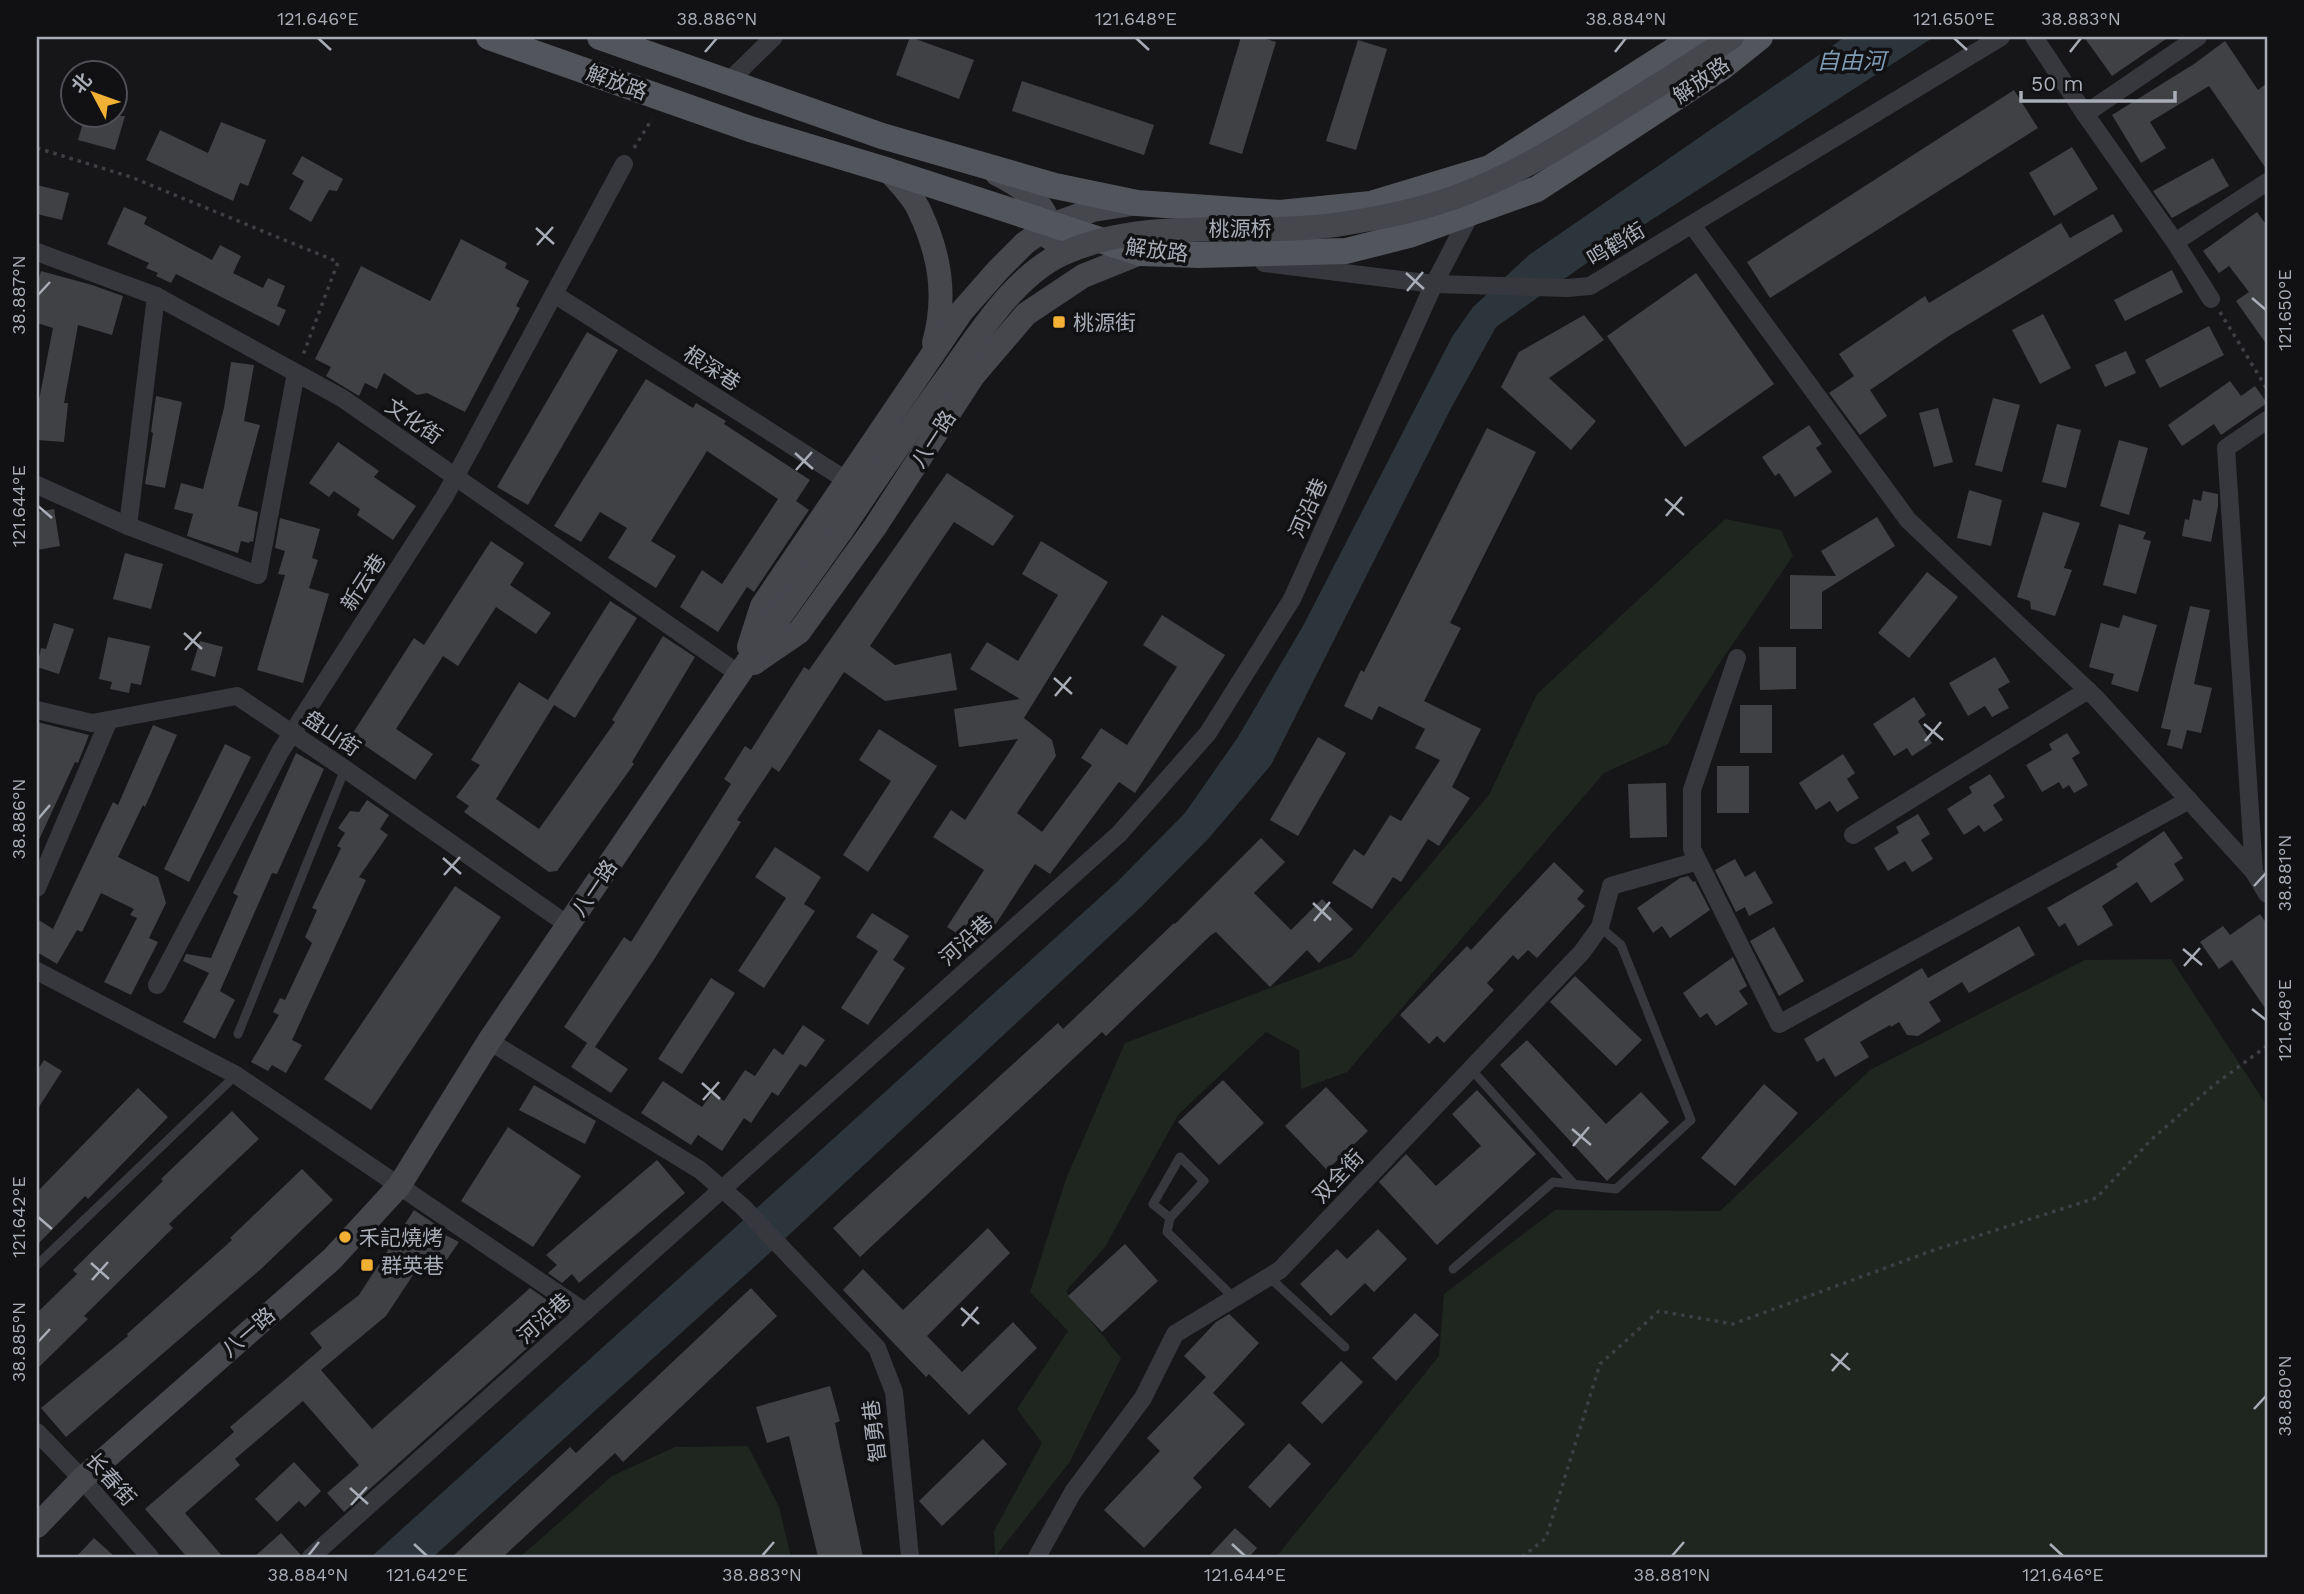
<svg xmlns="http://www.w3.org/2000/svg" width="2304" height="1594" font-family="'Work Sans','Noto Sans SC',sans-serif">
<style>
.green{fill:#1e261f}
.water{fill:#2c353c}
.building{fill:#404145}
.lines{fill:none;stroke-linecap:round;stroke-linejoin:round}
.path{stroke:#3d3f44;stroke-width:3.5;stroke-dasharray:3.5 5;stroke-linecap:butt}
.service{stroke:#37383d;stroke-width:9}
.minor{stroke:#37383d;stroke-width:18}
.secondary{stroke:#45474d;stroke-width:24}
.primary{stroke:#53555c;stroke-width:26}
.secondary-bridge{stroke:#45474d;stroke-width:24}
.ticks{fill:none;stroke:#a8adb8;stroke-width:2.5}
.poi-dot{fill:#f2b134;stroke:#111113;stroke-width:2.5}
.labels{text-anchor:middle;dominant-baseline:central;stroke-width:7;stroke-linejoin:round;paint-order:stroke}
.street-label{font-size:21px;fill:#a8adb8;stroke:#111113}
.poi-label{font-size:21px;fill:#a8adb8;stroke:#111113;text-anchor:start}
.water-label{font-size:23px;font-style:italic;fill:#7f9bb3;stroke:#111113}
.neatline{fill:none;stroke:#a8adb8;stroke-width:2.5}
.ticks-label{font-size:18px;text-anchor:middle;fill:#a8adb8}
</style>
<rect width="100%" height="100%" fill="#161618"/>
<g class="green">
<polygon points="1725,519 1781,530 1793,556 1721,661 1668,744 1604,773 1347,1072 1301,1089 1299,1050 1266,1032 1178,1115 1105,1247 1066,1291 1121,1358 1069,1463 995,1557 994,1531 1042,1443 1017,1409 1068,1331 1030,1292 1066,1179 1125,1043 1352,957 1489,795 1537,694"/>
<polygon points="2171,959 2267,1106 2267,1557 1276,1557 1439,1356 1444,1294 1555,1210 1720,1211 1870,1070 2085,960"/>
<polygon points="748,1446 779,1507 791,1557 520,1557 612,1476 675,1447"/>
</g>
<polygon class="water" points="1845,37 1934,37 1611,246 1496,327 1450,410 1271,765 1208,839 1142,906 762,1260 433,1557 371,1557 1117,882 1185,813 1238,737 1303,626 1452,337 1473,307 1529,255"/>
<g class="building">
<polygon points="910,37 974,60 959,99 896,75"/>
<polygon points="1241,37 1260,37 1276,42 1242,154 1209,144"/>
<polygon points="2084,37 2169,37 2112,76"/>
<polygon points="1358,40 1387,49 1356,150 1326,141"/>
<polygon points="2225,41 2258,90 2267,83 2267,170 2209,86 2150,122 2166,148 2141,163 2112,115 2194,64"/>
<polygon points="1022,81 1154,125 1144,155 1012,111"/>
<polygon points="2014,90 2038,128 1770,298 1747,262"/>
<polygon points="85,116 125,116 115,150 78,140"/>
<polygon points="221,122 266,140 248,186 240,183 233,201 146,160 160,130 208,153"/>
<polygon points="2072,147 2098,189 2054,216 2029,173"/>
<polygon points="302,156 343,179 337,191 329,190 311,222 289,209 304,181 292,174"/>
<polygon points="2213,158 2229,186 2172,218 2153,191"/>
<polygon points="37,185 69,193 62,220 37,214"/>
<polygon points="124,207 147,217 144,224 212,260 220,245 241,256 233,273 263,288 268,278 285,286 277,306 286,310 279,326 176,274 171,283 156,276 158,273 146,268 149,263 107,244"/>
<polygon points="2257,212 2267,226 2267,345 2236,301 2249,292 2229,266 2219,273 2203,251"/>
<polygon points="2113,214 2123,231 1949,336 1870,390 1887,416 1860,435 1829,393 1854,376 1839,354 1925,296 1929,303 2061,223 2070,238"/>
<polygon points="461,239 507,263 505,268 529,281 516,306 520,308 465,412 427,393 417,395 384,373 377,389 365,383 359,396 326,376 331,367 315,359 361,266 430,301"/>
<polygon points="2172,270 2183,292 2125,321 2114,300"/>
<polygon points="41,271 92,285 123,296 112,335 78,325 64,403 68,403 64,442 37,440 37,400 39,400 53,328 37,323 37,285"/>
<polygon points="1696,273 1774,384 1685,447 1607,336"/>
<polygon points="2043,314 2071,368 2040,384 2012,330"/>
<polygon points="1584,315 1604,340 1549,378 1596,421 1571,450 1501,387 1519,352"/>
<polygon points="2209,326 2224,355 2160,388 2145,360"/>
<polygon points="587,332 618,350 528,505 497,487"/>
<polygon points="2126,351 2136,373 2105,387 2095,365"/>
<polygon points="231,362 254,365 244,421 260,425 238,506 258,512 253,542 250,541 249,543 241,541 238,553 187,536 193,514 174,509 181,483 203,489 224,408"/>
<polygon points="646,379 693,408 696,403 726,421 724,424 810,480 796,501 809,510 754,592 747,587 718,632 680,607 702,570 722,584 778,499 707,451 651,541 676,556 656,588 608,558 627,528 600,512 581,542 554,526"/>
<polygon points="2230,381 2241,396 2255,386 2267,403 2221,435 2214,424 2182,446 2168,425"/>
<polygon points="156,396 182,402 165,488 145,484 153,433 151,432"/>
<polygon points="1993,398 2020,405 2002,472 1975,465"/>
<polygon points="1938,408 1953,462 1934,467 1919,413"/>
<polygon points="2057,424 2081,430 2066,488 2042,482"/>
<polygon points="1809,425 1822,444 1816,448 1832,472 1795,497 1779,473 1775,476 1762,457"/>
<polygon points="1487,428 1536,452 1450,623 1461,628 1424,701 1481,729 1452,787 1470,798 1439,846 1428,839 1401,882 1393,877 1372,909 1332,883 1354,849 1364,856 1390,815 1401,821 1440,760 1415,748 1425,729 1379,706 1372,720 1344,706 1361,670 1364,672"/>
<polygon points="2119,440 2148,448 2129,515 2100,506"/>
<polygon points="338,442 379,471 374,477 416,506 393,540 357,515 360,509 334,491 329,497 309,483"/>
<polygon points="947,473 1014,516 993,546 954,522 870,646 895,665 951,653 957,690 885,701 844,672 779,772 772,767 737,820 741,822 653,961 595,1047 628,1069 611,1093 571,1067 587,1043 564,1027 624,937 631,942 731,784 724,779 745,746 751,750 804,667 809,670"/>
<polygon points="1969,490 2002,500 1991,546 1957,538"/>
<polygon points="2203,491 2218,494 2218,506 2211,542 2182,536 2185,519 2189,520 2193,499 2201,501"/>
<polygon points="54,509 60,546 37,550 37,512"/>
<polygon points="2043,512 2080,523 2064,568 2072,570 2055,616 2031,609 2030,601 2017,597"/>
<polygon points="1877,517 1895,546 1822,592 1822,629 1790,629 1790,575 1836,576 1821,551"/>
<polygon points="280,518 320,529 312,558 318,560 309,588 329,594 303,683 257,670 285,575 278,574 285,551 275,548"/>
<polygon points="2119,524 2146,532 2143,539 2151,541 2136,594 2103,585"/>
<polygon points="491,541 524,563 510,585 551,613 536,634 496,607 458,666 443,656 396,729 433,754 415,780 351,736 414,638 424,645"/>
<polygon points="1041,541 1108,582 1024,718 1052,740 1056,756 1017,813 1042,832 1092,765 1081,758 1101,728 1127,745 1177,667 1143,645 1162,615 1225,655 1135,793 1119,782 1050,874 1035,864 988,936 977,946 947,927 984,870 933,837 951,810 965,820 1018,739 959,747 954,709 1020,699 970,669 987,642 1018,661 1058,595 1022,574"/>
<polygon points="125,553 163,564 151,609 113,599"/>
<polygon points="1927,572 1958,597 1909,658 1878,633"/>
<polygon points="610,601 637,618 575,718 554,705 496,799 539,829 615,722 612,720 663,636 695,657 632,762 634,764 557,871 549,872 464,812 469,806 456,797 480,765 471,760 519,682 548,700"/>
<polygon points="2190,606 2210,610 2194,684 2212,688 2201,733 2187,730 2182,749 2167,745 2171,730 2161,728"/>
<polygon points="2123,615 2157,625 2138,692 2111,684 2114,674 2089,667 2101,623 2119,628"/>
<polygon points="54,623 74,629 59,674 37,667 41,648 46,649"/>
<polygon points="108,637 150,646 141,685 131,683 129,693 110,689 112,682 99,679"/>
<polygon points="200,641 223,647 215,677 191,670"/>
<polygon points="1759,647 1796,647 1796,689 1760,690"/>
<polygon points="1995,657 2010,682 1998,689 2009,708 1992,717 1985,706 1968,716 1949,683"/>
<polygon points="1914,697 1926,715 1918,721 1932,743 1912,756 1907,748 1894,756 1873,724"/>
<rect x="1740" y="705" width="32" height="48"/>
<polygon points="37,722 89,735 78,763 75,762 37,844"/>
<polygon points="153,725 177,735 145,807 143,805 118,857 158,877 166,903 149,938 158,942 131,995 104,982 137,918 130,915 134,909 101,893 82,932 77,930 57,964 37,952 37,919 53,929 113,802 118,805"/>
<polygon points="879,729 937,766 868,872 843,855 891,781 859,760"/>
<polygon points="2067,733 2080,753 2072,758 2088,785 2074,793 2069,785 2063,789 2059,782 2042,792 2026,765 2052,750 2049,744"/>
<polygon points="1318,737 1346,753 1298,836 1270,820"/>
<polygon points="225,744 251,757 189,882 164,869"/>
<polygon points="296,753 324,769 277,874 272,873 220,991 235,1000 215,1039 183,1022 209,973 183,961 186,954 211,958 238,896 233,893"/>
<polygon points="1843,754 1855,773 1847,779 1859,798 1837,812 1830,801 1816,810 1799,783"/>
<rect x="1717" y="766" width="32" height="47"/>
<polygon points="1990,774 2005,797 1993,805 2003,820 1984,832 1979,825 1964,835 1947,809 1972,793 1969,787"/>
<polygon points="1666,783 1667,837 1630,838 1628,784"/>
<polygon points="367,800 389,815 380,829 388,835 359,877 366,880 292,1040 302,1045 286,1073 272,1065 268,1071 251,1062 279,1015 273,1012 280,998 285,1000 312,943 305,937 317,910 312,908 341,848 337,846 345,833 338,828 350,811 359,812"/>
<polygon points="1918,814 1930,834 1921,840 1933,859 1912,872 1905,861 1888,871 1874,848 1899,833 1896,827"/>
<polygon points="2164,831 2183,858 2174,864 2184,880 2151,903 2137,882 2102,906 2113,925 2078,946 2065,923 2059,927 2047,908 2118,867 2116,864"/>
<polygon points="1261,838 1285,862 1254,893 1291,930 1322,899 1353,929 1319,963 1307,950 1270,987 1216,932 1211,935 1106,1036 1102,1032 860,1257 833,1228 1058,1023 1063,1029 1174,923 1175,924"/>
<polygon points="775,847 821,877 804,904 815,911 764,988 738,971 786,898 755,877"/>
<polygon points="1735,859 1745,877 1755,871 1773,903 1749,916 1745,907 1736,912 1715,870"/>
<polygon points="1554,862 1584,891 1577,899 1585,906 1537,958 1528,950 1518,960 1513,955 1487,983 1494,990 1459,1027 1444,1043 1437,1036 1429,1044 1400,1015 1467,946 1471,950"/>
<polygon points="1688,876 1693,882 1695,881 1710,910 1670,938 1662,926 1653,933 1637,908 1680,878"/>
<polygon points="455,886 501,917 371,1110 324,1079"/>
<polygon points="872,913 909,936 893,960 905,968 868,1025 841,1008 878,951 856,937"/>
<polygon points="2260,914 2267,924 2267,1011 2232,960 2219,969 2200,942 2223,926 2230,935"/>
<polygon points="2019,926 2035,955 1969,993 1962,982 1929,1002 1941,1021 1918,1036 1907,1035 1899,1022 1891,1027 1890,1025 1860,1042 1869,1057 1835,1077 1824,1058 1817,1062 1804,1039 1922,968 1928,978"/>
<polygon points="1774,927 1804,981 1779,996 1750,941"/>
<polygon points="1733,957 1747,986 1739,991 1748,1004 1716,1026 1707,1013 1700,1018 1683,993"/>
<polygon points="1575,976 1642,1040 1616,1066 1550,1002"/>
<polygon points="711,978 735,993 682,1074 658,1059"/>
<polygon points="803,1025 825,1040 806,1067 800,1064 778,1096 772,1092 751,1123 744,1118 722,1151 698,1135 691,1145 641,1113 663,1081 702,1107 712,1093 724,1101 745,1070 755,1076 774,1048 783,1055"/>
<polygon points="1527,1040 1606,1124 1641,1092 1669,1122 1607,1181 1500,1065"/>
<polygon points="44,1060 62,1071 37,1110 37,1071"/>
<polygon points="1223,1080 1264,1123 1219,1165 1178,1122"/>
<polygon points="1764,1084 1798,1113 1735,1186 1701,1158"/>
<polygon points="534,1085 596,1121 585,1144 519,1110"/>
<polygon points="1326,1087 1368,1131 1327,1170 1285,1126"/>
<polygon points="138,1088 168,1117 88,1199 85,1196 37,1245 37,1192"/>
<polygon points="1477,1090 1536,1154 1437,1245 1379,1182 1406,1154 1436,1186 1481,1146 1452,1114"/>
<polygon points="232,1111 259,1139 169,1224 173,1228 84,1316 88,1319 37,1369 37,1313 77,1274 73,1270 163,1181 161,1179"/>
<polygon points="508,1127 581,1176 533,1247 461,1201"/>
<polygon points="657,1160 685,1193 579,1283 572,1274 562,1283 548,1273 557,1265 546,1255"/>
<polygon points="302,1169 333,1200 261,1269 66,1437 41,1408 128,1336 127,1334 232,1240 230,1238"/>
<polygon points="414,1210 435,1224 434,1229 459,1242 434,1278 417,1269 386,1316 321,1370 372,1429 530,1288 550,1302 563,1316 344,1512 327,1493 359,1465 303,1401 235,1459 240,1465 185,1513 223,1557 187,1557 145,1509 234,1432 230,1427 322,1348 310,1333 359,1295"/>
<polygon points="988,1228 1010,1253 927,1336 962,1372 1013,1322 1037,1348 969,1415 929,1374 926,1377 843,1290 863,1269 903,1310"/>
<polygon points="1378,1229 1407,1259 1374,1292 1365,1283 1331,1316 1300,1284 1337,1249 1347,1259"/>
<polygon points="1125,1244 1158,1281 1102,1332 1068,1296"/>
<polygon points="751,1288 777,1316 623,1462 615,1453 503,1557 452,1557 570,1447 576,1453"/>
<polygon points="1415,1313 1439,1335 1396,1381 1372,1358"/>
<polygon points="1229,1314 1259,1343 1213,1393 1245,1424 1193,1478 1202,1487 1144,1548 1104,1510 1160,1451 1147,1438 1206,1377 1184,1356 1216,1322"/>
<polygon points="1341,1361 1363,1382 1322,1424 1301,1403"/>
<polygon points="830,1386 840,1421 835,1423 863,1557 818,1557 789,1436 767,1443 756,1407"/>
<polygon points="983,1439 1007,1464 942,1526 919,1501"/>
<polygon points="1289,1443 1311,1464 1270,1508 1248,1487"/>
<polygon points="294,1462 321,1491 305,1507 299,1501 277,1522 255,1499"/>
<polygon points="1235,1528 1257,1548 1249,1557 1208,1557"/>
<polygon points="281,1533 300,1554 300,1557 254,1557"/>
<polygon points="94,1538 115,1557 76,1557"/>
</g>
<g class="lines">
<g class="path">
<polyline points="37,148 131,177 338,262 303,355"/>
<polyline points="634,148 652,119"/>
<polyline points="2220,312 2267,389"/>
<polyline points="1522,1557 1546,1538 1600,1364 1659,1311 1733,1324 1934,1250 2096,1198 2152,1139 2215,1084 2267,1046"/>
</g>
<g class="service">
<polyline points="238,1034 345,769"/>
<polyline points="1471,1069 1574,1184"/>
<polyline points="1170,1218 1153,1204 1180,1157 1204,1181 1170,1218 1167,1232 1234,1298"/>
<polyline points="37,1265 236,1075"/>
<polyline points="1453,1269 1553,1182 1616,1189 1691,1120 1621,945 1600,927"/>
<polyline points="1269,1277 1345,1347"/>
</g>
<g class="minor">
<polyline points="2034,37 2085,114 2175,242 2267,182"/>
<polyline points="729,81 774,37"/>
<polyline points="2085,114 2198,37"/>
<polyline points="1692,225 1908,520 2096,698 2254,872 2267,894"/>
<polyline points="2175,242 2211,299"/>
<polyline points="37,252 156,296 342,398 739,674"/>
<polyline points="1264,263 1434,284 1567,288 1590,286 2001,37"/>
<polyline points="554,294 846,480"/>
<polyline points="37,485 128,526 258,575 296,373"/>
<polyline points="128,526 156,296"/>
<polyline points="1737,658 1692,790 1692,849 1779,1024 2189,800"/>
<polyline points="37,710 92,723 237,696 345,769 568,925"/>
<polyline points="1853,835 2088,690"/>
<polyline points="2254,872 2226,448 2267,420"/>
<polyline points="37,888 109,720"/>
<polyline points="37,971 236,1075 585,1312"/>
<polyline points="157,985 280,752 445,496 624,164"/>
<polyline points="489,1041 700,1170 743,1207 877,1348 894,1392 910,1557"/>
<polyline points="37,1432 82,1479 150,1557"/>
<polyline points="311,1557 1119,834 1208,733 1292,599 1434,284 1470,215"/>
<polyline points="1037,1557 1073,1492 1143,1398 1175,1334 1280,1270 1582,952 1600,927 1611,886 1698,861"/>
</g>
<g class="secondary">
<path d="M889,171C899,183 913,196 919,210C940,254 947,296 934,343"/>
<path d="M997,174C1023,187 1052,206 1050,238"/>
<polyline points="749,647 762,606 962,311 998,270 1025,243 1051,225 1093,210 1132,204"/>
<polyline points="754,663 799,632 875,527 973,376 1026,314 1083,276 1140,253"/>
<polyline points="37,1526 82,1479 332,1259 399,1186 489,1041 739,674 841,531"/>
</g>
<g class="primary">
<polyline points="489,37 750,129 889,171 1140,253 1199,255 1346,251 1409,235 1537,189 1721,68 1760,37"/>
<polyline points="600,37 882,136 1055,186 1137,203 1280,213 1371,204 1490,168 1695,37"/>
</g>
<path class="secondary-bridge" d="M841,531C877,477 913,424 952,371C981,331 1016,275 1062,254C1148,215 1244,237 1335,225C1381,218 1428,209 1471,191C1519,172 1566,143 1609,116C1650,90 1692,65 1732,37"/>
</g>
<path class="ticks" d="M318,38L331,50M1136,38L1149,50M1954,38L1967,50M705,52L717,38M1615,52L1626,38M2070,52L2081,38M536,228L554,244M537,245L553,227M1406,273L1424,289M1407,291L1423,272M38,295L50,282M2252,298L2266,310M795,453L813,469M796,470L812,452M1665,499L1684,515M38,506L52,518M1666,516L1682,497M184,633L202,649M185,650L201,632M1054,678L1072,694M1055,696L1071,677M1924,724L1943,740M1925,741L1941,722M38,819L50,805M443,858L461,874M444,875L460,857M2254,886L2266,873M1313,903L1331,920M1314,921L1330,902M2183,949L2202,965M2184,966L2200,948M2252,1009L2266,1020M702,1083L720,1099M703,1100L719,1082M1572,1129L1591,1145M1573,1146L1589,1127M38,1217L52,1229M91,1263L109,1279M92,1280L108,1262M961,1308L979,1324M962,1326L978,1307M38,1342L50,1329M1831,1354L1850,1370M1832,1371L1848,1353M2254,1409L2266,1396M350,1488L368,1504M351,1505L367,1487M414,1544L427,1556M1232,1544L1245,1556M2050,1544L2063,1556M308,1556L319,1542M762,1556L774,1542M1672,1556L1684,1542"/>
<g class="poi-dot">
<rect x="1052" y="315" width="14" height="14" rx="3.5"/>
<circle cx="345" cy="1237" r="7"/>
<rect x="360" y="1258" width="14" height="14" rx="3.5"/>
</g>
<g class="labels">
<g class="street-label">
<text transform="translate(1701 80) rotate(-35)">解放路</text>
<text transform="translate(617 82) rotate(20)">解放路</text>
<text x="1240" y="228">桃源桥</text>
<text transform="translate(1616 244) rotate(-31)">鸣鹤街</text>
<text transform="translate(1157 250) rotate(7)">解放路</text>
<text transform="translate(712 368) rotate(33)">根深巷</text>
<text transform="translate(414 421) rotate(34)">文化街</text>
<text transform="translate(933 439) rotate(-57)">八一路</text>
<text transform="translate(1308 508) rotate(-66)">河沿巷</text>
<text transform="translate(363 582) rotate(-57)">新云巷</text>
<text transform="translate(332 733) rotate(34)">盘山街</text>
<text transform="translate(594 888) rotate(-56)">八一路</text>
<text transform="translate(966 940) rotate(-42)">河沿巷</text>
<text transform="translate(1338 1176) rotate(-47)">双全街</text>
<text transform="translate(544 1318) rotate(-42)">河沿巷</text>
<text transform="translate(248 1332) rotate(-41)">八一路</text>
<text transform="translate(874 1431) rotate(-97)">智勇巷</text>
<text transform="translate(111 1479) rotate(48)">长春街</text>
</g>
<g class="poi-label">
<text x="1073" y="322">桃源街</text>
<text x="359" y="1237">禾記燒烤</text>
<text x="381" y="1265">群英巷</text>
</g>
<g class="water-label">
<text x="1851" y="61">自由河</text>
</g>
</g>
<rect width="2304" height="1594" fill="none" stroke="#111113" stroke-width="77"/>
<g transform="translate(94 94) rotate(311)"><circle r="33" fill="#111113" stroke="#4d4f55" stroke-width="2"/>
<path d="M0-5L12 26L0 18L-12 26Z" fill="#f2b134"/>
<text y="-10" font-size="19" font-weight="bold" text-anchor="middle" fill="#a8adb8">北</text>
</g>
<path d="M2021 91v10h154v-10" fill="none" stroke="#a8adb8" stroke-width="3.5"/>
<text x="2031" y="91" font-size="21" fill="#a8adb8" stroke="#111113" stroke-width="5" paint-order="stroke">50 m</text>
<rect x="38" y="38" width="2228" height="1518" class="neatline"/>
<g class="ticks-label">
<text x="318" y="25">121.646°E</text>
<text x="717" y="25">38.886°N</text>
<text x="1136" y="25">121.648°E</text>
<text x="1626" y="25">38.884°N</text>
<text x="1954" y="25">121.650°E</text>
<text x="2081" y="25">38.883°N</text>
<text transform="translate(19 295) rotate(-90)" y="6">38.887°N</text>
<text transform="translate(2285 310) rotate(-90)" y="6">121.650°E</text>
<text transform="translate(19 506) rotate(-90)" y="6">121.644°E</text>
<text transform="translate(19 819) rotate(-90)" y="6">38.886°N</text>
<text transform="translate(2285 873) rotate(-90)" y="6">38.881°N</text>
<text transform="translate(2285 1020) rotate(-90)" y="6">121.648°E</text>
<text transform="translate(19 1217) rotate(-90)" y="6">121.642°E</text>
<text transform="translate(19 1342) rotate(-90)" y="6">38.885°N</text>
<text transform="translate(2285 1396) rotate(-90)" y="6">38.880°N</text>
<text x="308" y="1581">38.884°N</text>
<text x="427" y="1581">121.642°E</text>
<text x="762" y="1581">38.883°N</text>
<text x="1245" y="1581">121.644°E</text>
<text x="1672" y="1581">38.881°N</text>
<text x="2063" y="1581">121.646°E</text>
</g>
</svg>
